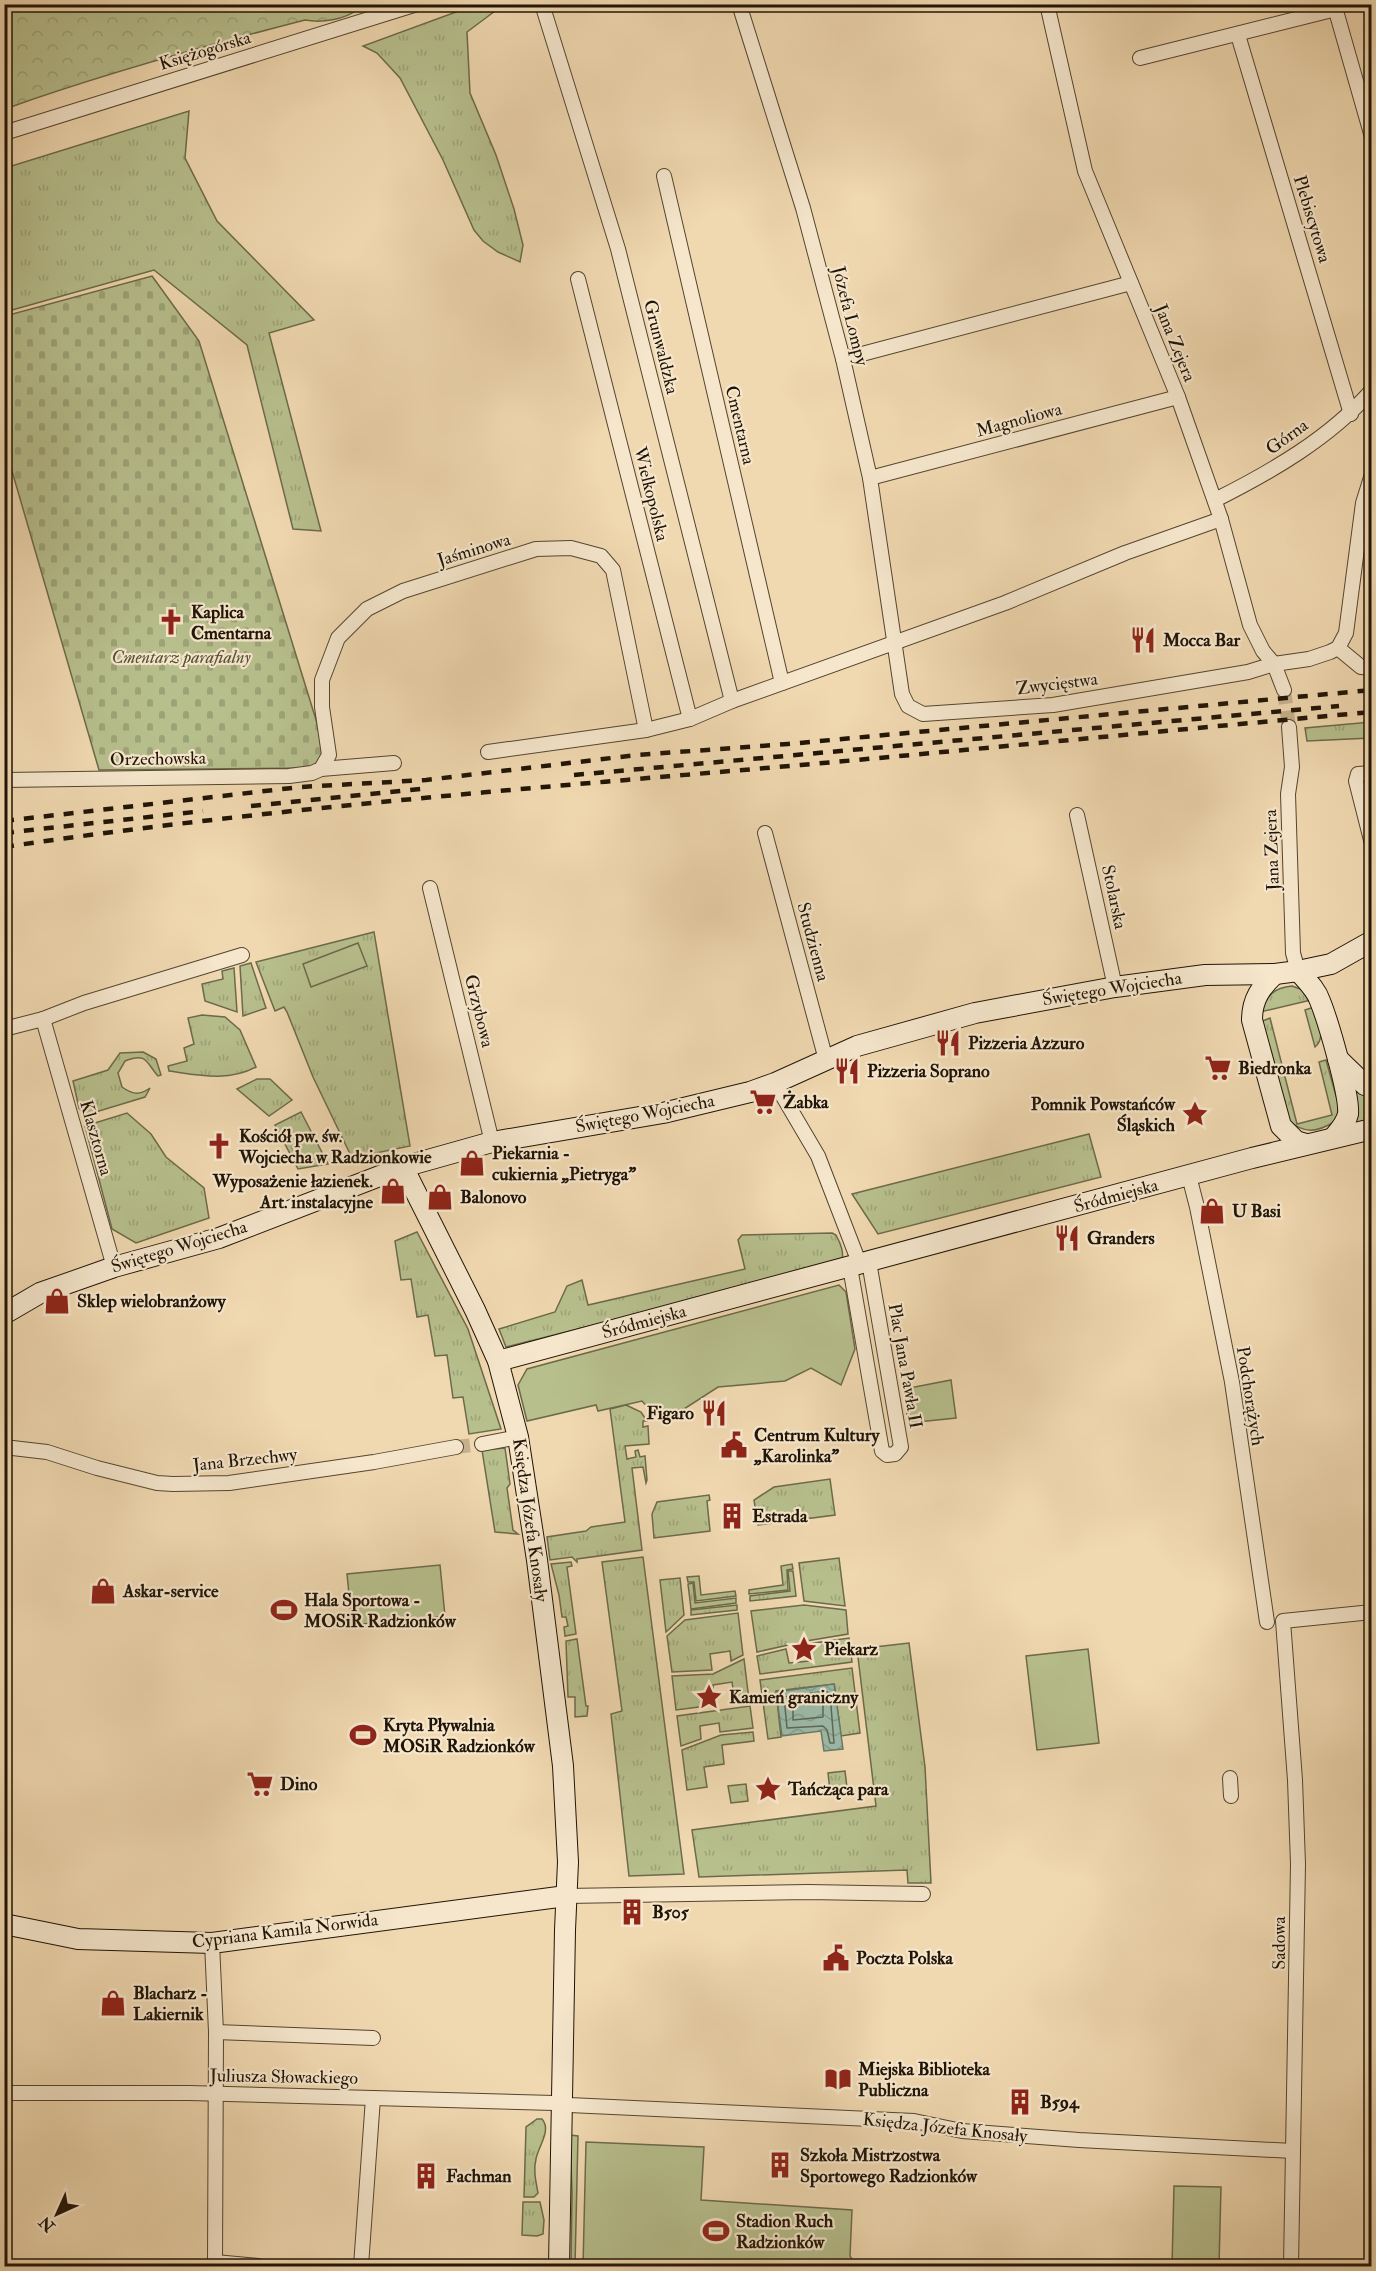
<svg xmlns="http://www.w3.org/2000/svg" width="1376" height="2271" font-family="'IM FELL Double Pica',serif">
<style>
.grass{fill:url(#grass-tufts);stroke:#6c6a4a;stroke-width:1.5}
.forest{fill:url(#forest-crowns);stroke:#6c6a4a;stroke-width:1.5}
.cemetery{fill:url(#cemetery-stones);stroke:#6c6a4a;stroke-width:1.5}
.green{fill:#b7bf8d;stroke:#6c6a4a;stroke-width:1.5}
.water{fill:url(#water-waves);stroke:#6a7867;stroke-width:1.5}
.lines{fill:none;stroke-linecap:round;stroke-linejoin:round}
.shore{stroke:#5e6757;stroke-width:1.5}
.street-tunnel{stroke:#c6b18e;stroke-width:14;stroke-dasharray:14 7;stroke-linecap:butt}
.street-casing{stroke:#544530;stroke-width:16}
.secondary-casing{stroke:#201406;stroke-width:22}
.street{stroke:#f5e6cc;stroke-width:14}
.secondary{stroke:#f5e6cc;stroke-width:20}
.rail{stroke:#201406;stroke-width:4.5;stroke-dasharray:10 10;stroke-linecap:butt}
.labels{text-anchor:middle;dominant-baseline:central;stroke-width:4.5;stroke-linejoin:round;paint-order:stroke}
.street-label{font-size:18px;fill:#201406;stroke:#f5e6cc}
.poi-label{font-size:18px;font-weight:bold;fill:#201406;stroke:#f5e6cc;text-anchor:start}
.park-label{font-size:18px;font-style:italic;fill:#555035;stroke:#f5e6cc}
</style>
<defs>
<pattern id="grass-tufts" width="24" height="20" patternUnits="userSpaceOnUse" patternTransform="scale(1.5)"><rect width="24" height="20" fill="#b7bf8d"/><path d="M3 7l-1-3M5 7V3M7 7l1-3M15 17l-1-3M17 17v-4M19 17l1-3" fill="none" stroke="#9da378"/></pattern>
<pattern id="forest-crowns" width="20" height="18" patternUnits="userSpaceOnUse" patternTransform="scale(1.5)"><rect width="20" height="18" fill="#b7bf8d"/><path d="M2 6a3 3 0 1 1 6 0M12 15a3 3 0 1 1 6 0" fill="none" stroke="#9da378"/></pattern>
<pattern id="cemetery-stones" width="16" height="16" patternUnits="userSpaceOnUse" patternTransform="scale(1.5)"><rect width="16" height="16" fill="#b7bf8d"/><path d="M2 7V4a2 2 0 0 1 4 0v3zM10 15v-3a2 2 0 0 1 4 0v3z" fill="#9da378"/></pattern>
<pattern id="water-waves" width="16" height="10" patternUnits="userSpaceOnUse" patternTransform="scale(1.5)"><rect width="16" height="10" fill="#9bbaa8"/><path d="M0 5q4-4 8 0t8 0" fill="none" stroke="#859f8f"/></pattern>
</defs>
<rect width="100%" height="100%" fill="#f0d8b0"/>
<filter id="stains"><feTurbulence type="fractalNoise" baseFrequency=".00333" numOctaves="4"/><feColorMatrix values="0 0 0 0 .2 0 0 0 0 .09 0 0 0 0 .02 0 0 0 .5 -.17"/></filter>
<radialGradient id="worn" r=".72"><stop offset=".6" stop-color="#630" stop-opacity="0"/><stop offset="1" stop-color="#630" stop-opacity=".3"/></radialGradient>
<g class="grass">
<polygon points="475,5 503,5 467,32 470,93 496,155 514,209 523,245 520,262 498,252 483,241 474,230 443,160 400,78 377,53 363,46"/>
<polygon points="189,111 185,158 217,221 314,320 269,333 321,531 293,529 247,345 154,270 5,312 5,168"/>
<polygon points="1371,722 1371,738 1307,741 1305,728"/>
<polygon points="374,932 410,1146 352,1158 313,1077 287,1012 284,1007 275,1011 256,962"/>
<polygon points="251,963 266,1008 243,1016 240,966"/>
<polygon points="234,968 237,1012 205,1001 202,984 223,979 222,971"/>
<path d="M1292,986L1303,990L1311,1000L1260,1012C1268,995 1273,988 1292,986Z"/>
<path d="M1314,1007C1317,1020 1327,1037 1315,1047L1305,1010Z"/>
<path d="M202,1015L225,1017L240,1030L256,1067C229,1082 198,1075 169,1071L168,1066L187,1061L184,1048L194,1044L188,1018Z"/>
<path d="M1270,1018L1297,1124L1332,1115L1319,1062L1326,1060L1338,1103V1120C1316,1133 1305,1135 1285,1118L1260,1022Z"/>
<path d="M143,1052L156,1059L161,1075L158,1076C146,1063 148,1052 125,1061L118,1073L122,1087C132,1094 139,1096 150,1088L145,1097L86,1115L79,1108L73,1081L108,1070L120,1053Z"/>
<polygon points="257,1079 270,1079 292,1100 269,1116 237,1089"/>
<polygon points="301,1112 328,1164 298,1169 275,1125"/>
<polygon points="127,1113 151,1134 166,1157 204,1188 209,1218 136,1243 112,1229 85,1126"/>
<polygon points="1089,1134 1101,1177 878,1234 852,1194"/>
<polygon points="417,1232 468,1329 501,1429 469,1434 463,1397 453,1398 447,1355 435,1356 428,1315 417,1317 411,1279 401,1280 395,1241"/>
<path d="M832,1233L836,1235C841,1244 844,1252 842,1263L506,1347L499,1329L555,1312L567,1286L582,1280L588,1305L745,1269L738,1240L742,1235Z"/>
<polygon points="626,1405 641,1412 647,1421 643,1421 643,1427 648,1426 649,1444 625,1446 627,1459 636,1457 635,1451 638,1450 640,1457 645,1456 647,1480 646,1483 643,1467 632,1468 642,1550 577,1559 577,1562 572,1557 550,1560 547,1537 586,1531 591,1527 625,1522 610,1409"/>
<polygon points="505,1448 510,1484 507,1488 513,1530 518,1534 495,1532 482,1450"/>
<polygon points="830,1479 835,1515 758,1525 754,1500 774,1487"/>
<polygon points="709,1495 710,1500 707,1501 710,1531 654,1538 652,1514 657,1502"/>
<polygon points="643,1557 684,1874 629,1876 611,1714 622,1711 602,1562"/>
<polygon points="839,1558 845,1606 804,1601 799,1563"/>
<polygon points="571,1562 572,1566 567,1567 576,1634 565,1636 564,1627 568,1626 566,1617 562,1617 559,1595 551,1564"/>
<polygon points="792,1564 793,1569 787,1570 788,1590 749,1594 749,1590 783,1585 781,1566"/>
<polygon points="788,1571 793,1571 796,1596 750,1601 750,1596 790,1591"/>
<polygon points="699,1576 701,1595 735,1591 736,1596 696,1601 694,1582 688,1582 687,1577"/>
<polygon points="680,1578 684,1615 666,1632 660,1580"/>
<polygon points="693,1583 695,1603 736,1598 736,1603 691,1609 688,1584"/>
<polygon points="737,1605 737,1610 691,1615 691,1610"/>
<polygon points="804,1605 846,1610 848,1634 806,1641 757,1652 751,1611"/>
<polygon points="738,1613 743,1655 731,1661 730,1651 710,1654 712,1670 672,1672 667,1636 685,1620"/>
<polygon points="849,1638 852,1662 760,1674 757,1656 786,1649 789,1663 809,1661 807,1644"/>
<polygon points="577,1639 586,1706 588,1706 587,1716 575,1717 575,1697 568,1697 566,1641"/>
<polygon points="909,1643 925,1767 931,1883 908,1883 907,1870 699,1877 692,1830 876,1806 857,1649"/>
<polygon points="744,1659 749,1700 735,1702 732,1682 713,1685 714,1705 676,1710 672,1676 713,1674"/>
<polygon points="852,1668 860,1733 841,1736 834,1684 776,1691 781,1737 768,1739 760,1680"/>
<polygon points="750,1706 753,1728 720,1732 719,1723 700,1726 701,1739 681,1746 677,1716"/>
<polygon points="753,1732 754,1741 722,1745 724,1764 704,1767 707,1787 687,1790 682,1750 721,1735"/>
<polygon points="845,1771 847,1788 830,1790 828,1773"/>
<polygon points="746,1784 748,1801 731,1803 728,1786"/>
<path d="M537,2119H542C552,2130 538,2147 536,2159C533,2170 536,2182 538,2193L534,2197H524L526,2127Z"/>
<polygon points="570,2135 578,2136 575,2266 571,2266 572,2194"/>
<polygon points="523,2202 540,2202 544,2220 543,2234 537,2236 522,2235"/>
</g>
<path class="forest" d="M357,5L358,9C345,20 321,23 305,20C204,46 103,74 5,109V5Z"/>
<polygon class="cemetery" points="152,276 199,341 325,749 314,768 99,770 5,447 5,316"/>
<g class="green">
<polygon points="358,943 367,966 311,987 303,964"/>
<polygon points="1354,1088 1371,1096 1371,1122 1359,1124 1354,1120"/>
<polygon points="839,1285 846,1292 855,1349 841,1385 811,1368 785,1381 718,1387 684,1409 666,1412 661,1416 651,1411 642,1401 598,1411 596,1405 527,1421 518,1385 527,1369"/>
<polygon points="951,1380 956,1418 908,1423 904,1389"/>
<polygon points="440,1565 445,1616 352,1625 347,1574"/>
<polygon points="1088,1649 1099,1743 1037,1750 1026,1656"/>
<polygon points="586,2142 704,2147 701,2200 852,2210 850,2256 856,2266 583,2266"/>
<polygon points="1174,2186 1221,2187 1219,2266 1172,2266"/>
</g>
<polygon class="water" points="834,1684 843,1749 824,1751 821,1731 782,1736 776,1692"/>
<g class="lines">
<g class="shore">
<polygon points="826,1691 830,1694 834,1743 830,1743 827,1730 823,1726 787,1728 784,1697"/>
<polygon points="821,1700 823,1702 823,1717 793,1720 793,1703"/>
</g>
<g class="street-tunnel">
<polyline points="1284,690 1289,727"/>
<polyline points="456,1447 482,1444"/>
</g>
<g class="street-casing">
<g id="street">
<polyline points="542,4 618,249 732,701"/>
<polyline points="739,4 803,208 843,359 870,478 902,694 908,706 923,714 1053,705 1248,672 1274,664 1309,659 1330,652 1338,648 1346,633 1363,503 1372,474"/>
<polyline points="1047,4 1085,171 1178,397 1221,519 1250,625 1263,651 1274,664 1284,690"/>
<polyline points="1334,4 1372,137"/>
<polyline points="1238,35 1351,414"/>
<polyline points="1140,58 1336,9"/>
<polyline points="4,133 417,4"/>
<polyline points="664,176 782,683"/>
<polyline points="578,279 690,719"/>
<polyline points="843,359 1131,283"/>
<polyline points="870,478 1178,397"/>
<path d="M1215,500C1271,472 1330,438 1372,390"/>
<polyline points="1338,648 1361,667 1372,668"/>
<polyline points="1289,727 1292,767 1288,794 1293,953 1298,971"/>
<polyline points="488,752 646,730 690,719 732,701 1005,603 1125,553 1221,519"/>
<polyline points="321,769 394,763"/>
<polyline points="1372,773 1358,774 1356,781 1372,844"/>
<polyline points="4,780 289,776 312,773 321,769 329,755 322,707 322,680 338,638 367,609 403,591 536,549 571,548 601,556 613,570 646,730"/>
<polyline points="1077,815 1115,987"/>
<polyline points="765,833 826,1060"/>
<polyline points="430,888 492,1142"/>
<polyline points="43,1019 114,1267"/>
<polyline points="4,1029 43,1019 84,1003 242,955"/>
<polyline points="775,1083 818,1156 860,1265"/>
<polyline points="1189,1176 1197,1207 1232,1382 1267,1622"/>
<polyline points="850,1267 882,1451 887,1455 895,1454 901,1447 869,1262"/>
<polyline points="482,1444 518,1437"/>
<polyline points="4,1447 47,1452 97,1468 157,1483 173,1484 229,1483 374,1462 456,1447"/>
<polyline points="1230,1778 1231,1796"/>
<polyline points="566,1896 808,1892 923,1894"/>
<polyline points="212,1943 216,2032 215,2262 258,2266"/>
<polyline points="216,2032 373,2038"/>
<polyline points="4,2093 189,2093 554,2103 569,2105 914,2121 962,2131 1079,2140 1293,2151"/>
<polyline points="361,2266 373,2098"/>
<polyline points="1291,2266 1298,1864 1295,1780 1283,1621 1372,1612"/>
</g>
</g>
<g class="secondary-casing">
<g id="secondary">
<path d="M1298,971C1306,980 1316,989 1320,1001C1328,1021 1350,1095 1348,1114C1346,1124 1339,1131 1333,1138"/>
<path d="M1275,974C1261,987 1252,999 1252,1020L1281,1126L1296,1141L1306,1144"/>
<polyline points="1338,1059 1365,1085 1372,1088"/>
<polyline points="403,1167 475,1310 498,1361 518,1437 537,1560 563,1766 568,1862 565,1930 559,2266"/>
<polyline points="4,1314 40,1293 114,1267 219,1238 403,1167 492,1142 663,1113 750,1092 775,1083 857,1046 975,1013 1115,987 1205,975 1275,974 1298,971 1331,964 1372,941"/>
<polyline points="498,1361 1252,1158 1372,1129"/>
<polyline points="4,1924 78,1939 212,1943 566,1896"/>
</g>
</g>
<use href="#street" class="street"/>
<use href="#secondary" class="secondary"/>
<g class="rail">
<polyline points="574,775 1339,706"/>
<polyline points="251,806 421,789"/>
<polyline points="4,821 300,787 426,780 637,755 788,744 1372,690"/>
<polyline points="4,833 203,811"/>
<path d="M4,847C269,808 535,788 801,765C991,748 1181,729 1372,712"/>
</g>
</g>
<defs>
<g id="church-bare" transform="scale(2.07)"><path d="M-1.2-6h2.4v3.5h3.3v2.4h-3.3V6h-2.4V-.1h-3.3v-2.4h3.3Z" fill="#8f2418" stroke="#f5e6cc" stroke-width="2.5" paint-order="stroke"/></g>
<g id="restaurant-bare" transform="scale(2.07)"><path d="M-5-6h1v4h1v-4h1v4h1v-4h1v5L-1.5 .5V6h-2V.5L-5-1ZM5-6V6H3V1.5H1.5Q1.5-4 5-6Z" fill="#8f2418" stroke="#f5e6cc" stroke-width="2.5" paint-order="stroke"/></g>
<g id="supermarket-bare" transform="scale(2.07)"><path d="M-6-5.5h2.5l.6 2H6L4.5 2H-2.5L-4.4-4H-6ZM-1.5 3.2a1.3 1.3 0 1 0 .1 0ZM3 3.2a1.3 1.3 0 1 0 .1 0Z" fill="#8f2418" stroke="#f5e6cc" stroke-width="2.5" paint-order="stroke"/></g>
<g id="sight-bare" transform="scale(2.07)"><path d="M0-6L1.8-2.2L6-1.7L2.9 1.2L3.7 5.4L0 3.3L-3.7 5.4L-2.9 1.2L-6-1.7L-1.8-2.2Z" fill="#8f2418" stroke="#f5e6cc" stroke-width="2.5" paint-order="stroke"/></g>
<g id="shop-bare" transform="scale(2.07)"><path d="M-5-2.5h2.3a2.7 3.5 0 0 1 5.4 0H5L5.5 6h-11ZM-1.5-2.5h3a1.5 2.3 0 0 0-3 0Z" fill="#8f2418" stroke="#f5e6cc" stroke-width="2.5" paint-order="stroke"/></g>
<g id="civic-bare" transform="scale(2.07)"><path d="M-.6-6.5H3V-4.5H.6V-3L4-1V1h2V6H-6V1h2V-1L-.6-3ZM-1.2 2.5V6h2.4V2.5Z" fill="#8f2418" stroke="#f5e6cc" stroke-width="2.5" paint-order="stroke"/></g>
<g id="building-bare" transform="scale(2.07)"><path d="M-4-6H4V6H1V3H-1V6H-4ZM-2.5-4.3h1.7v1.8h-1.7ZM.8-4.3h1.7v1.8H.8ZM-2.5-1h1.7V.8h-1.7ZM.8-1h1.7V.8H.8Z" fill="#8f2418" stroke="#f5e6cc" stroke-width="2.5" paint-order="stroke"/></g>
<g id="stadium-bare" transform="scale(2.07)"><path d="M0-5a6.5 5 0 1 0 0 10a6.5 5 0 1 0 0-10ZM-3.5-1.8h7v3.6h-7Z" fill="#8f2418" stroke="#f5e6cc" stroke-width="2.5" paint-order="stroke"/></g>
<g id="library-bare" transform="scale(2.07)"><path d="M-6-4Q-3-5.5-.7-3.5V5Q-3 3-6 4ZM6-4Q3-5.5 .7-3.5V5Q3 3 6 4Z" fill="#8f2418" stroke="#f5e6cc" stroke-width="2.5" paint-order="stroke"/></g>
</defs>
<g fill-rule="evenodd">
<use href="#church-bare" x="171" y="622"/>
<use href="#restaurant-bare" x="1143" y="640"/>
<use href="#restaurant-bare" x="948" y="1043"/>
<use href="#supermarket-bare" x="1218" y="1068"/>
<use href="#restaurant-bare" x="847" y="1071"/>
<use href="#supermarket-bare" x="763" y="1102"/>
<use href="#sight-bare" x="1195" y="1114"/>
<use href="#church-bare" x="219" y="1146"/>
<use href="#shop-bare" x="472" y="1163"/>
<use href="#shop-bare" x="393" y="1191"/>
<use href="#shop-bare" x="440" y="1197"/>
<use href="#shop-bare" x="1212" y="1211"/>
<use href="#restaurant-bare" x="1067" y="1238"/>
<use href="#shop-bare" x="57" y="1301"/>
<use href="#restaurant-bare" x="714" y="1413"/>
<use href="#civic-bare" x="734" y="1445"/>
<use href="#building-bare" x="732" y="1516"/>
<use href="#shop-bare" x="103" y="1591"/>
<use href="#stadium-bare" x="284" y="1610"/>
<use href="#sight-bare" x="804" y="1649"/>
<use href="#sight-bare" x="709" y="1697"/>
<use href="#stadium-bare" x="363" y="1735"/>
<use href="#supermarket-bare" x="260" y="1784"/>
<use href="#sight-bare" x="768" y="1789"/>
<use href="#building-bare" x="632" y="1912"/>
<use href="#civic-bare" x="836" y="1958"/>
<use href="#shop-bare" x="113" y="2003"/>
<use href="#library-bare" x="838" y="2079"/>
<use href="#building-bare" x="1020" y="2102"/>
<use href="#building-bare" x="780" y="2165"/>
<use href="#building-bare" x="426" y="2176"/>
<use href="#stadium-bare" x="716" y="2231"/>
</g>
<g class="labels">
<g class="street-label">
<text transform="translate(205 51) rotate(-17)">Księżogórska</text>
<text transform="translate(1312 219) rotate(73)">Plebiscytowa</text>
<text transform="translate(850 316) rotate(76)">Józefa Lompy</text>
<text transform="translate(1175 343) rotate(68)">Jana Zejera</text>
<text transform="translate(661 347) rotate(76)">Grunwaldzka</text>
<text transform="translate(1019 420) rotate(-15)">Magnoliowa</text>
<text transform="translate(740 425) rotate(77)">Cmentarna</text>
<text transform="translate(1287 437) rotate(-36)">Górna</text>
<text transform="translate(651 494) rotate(76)">Wielkopolska</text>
<text transform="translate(474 550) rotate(-17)">Jaśminowa</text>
<text transform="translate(1057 684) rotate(-7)">Zwycięstwa</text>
<text transform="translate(158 759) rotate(-1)">Orzechowska</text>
<text transform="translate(1272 850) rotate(-92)">Jana Zejera</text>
<text transform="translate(1114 897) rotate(78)">Stolarska</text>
<text transform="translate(813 942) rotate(75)">Studzienna</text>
<text transform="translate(1112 989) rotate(-9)">Świętego Wojciecha</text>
<text transform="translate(479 1011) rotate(76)">Grzybowa</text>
<text transform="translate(645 1114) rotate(-11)">Świętego Wojciecha</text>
<text transform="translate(96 1138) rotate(74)">Klasztorna</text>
<text transform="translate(1116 1196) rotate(-15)">Śródmiejska</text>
<text transform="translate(179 1247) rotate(-17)">Świętego Wojciecha</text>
<text transform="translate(644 1322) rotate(-15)">Śródmiejska</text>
<text transform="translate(905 1366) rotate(80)">Plac Jana Pawła II</text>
<text transform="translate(1250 1396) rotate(81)">Podchorążych</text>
<text transform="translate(245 1460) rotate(-6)">Jana Brzechwy</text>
<text transform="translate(530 1520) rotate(82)">Księdza Józefa Knosały</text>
<text transform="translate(285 1931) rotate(-7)">Cypriana Kamila Norwida</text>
<text transform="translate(1279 1943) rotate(-90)">Sadowa</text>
<text transform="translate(284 2077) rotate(1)">Juliusza Słowackiego</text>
<text transform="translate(945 2128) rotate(6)">Księdza Józefa Knosały</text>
</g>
<g class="poi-label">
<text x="191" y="612">Kaplica<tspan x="191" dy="21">Cmentarna</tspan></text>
<text x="1163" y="640">Mocca Bar</text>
<text x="968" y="1043">Pizzeria Azzuro</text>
<text x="1238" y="1068">Biedronka</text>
<text x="867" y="1071">Pizzeria Soprano</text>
<text x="783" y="1102">Żabka</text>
<text x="1175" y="1104" text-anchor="end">Pomnik Powstańców<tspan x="1175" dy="21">Śląskich</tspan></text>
<text x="239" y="1136">Kościół pw. św.<tspan x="239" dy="21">Wojciecha w Radzionkowie</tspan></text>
<text x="492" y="1153">Piekarnia -<tspan x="492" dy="21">cukiernia „Pietryga”</tspan></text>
<text x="373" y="1181" text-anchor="end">Wyposażenie łazienek.<tspan x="373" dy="21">Art. instalacyjne</tspan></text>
<text x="460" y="1197">Balonovo</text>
<text x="1232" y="1211">U Basi</text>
<text x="1087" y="1238">Granders</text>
<text x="77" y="1301">Sklep wielobranżowy</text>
<text x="694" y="1413" text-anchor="end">Figaro</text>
<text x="754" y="1435">Centrum Kultury<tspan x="754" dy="21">„Karolinka”</tspan></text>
<text x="752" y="1516">Estrada</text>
<text x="123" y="1591">Askar-service</text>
<text x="304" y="1600">Hala Sportowa -<tspan x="304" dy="21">MOSiR Radzionków</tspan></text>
<text x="824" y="1649">Piekarz</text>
<text x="729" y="1697">Kamień graniczny</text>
<text x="383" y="1725">Kryta Pływalnia<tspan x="383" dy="21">MOSiR Radzionków</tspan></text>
<text x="280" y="1784">Dino</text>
<text x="788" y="1789">Tańcząca para</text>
<text x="652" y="1912">B505</text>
<text x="856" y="1958">Poczta Polska</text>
<text x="133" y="1993">Blacharz -<tspan x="133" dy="21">Lakiernik</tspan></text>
<text x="858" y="2069">Miejska Biblioteka<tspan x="858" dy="21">Publiczna</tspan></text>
<text x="1040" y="2102">B594</text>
<text x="800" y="2155">Szkoła Mistrzostwa<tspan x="800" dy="21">Sportowego Radzionków</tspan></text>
<text x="446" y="2176">Fachman</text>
<text x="736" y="2221">Stadion Ruch<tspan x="736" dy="21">Radzionków</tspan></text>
</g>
<g class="park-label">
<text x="181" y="657">Cmentarz parafialny</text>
</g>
</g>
<rect width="1376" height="2271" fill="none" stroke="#f0d8b0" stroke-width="24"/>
<rect x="6" y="6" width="1364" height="2259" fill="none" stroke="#201406" stroke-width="3"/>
<rect x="12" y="12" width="1352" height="2247" fill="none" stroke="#201406" stroke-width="1.5"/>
<g transform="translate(57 2214) rotate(225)" stroke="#f5e6cc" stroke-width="4.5" paint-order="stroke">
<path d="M0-4.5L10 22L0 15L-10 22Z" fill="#201406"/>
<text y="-9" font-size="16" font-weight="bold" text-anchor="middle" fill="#201406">N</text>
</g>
<rect width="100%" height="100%" filter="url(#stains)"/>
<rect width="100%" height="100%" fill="url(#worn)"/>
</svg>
